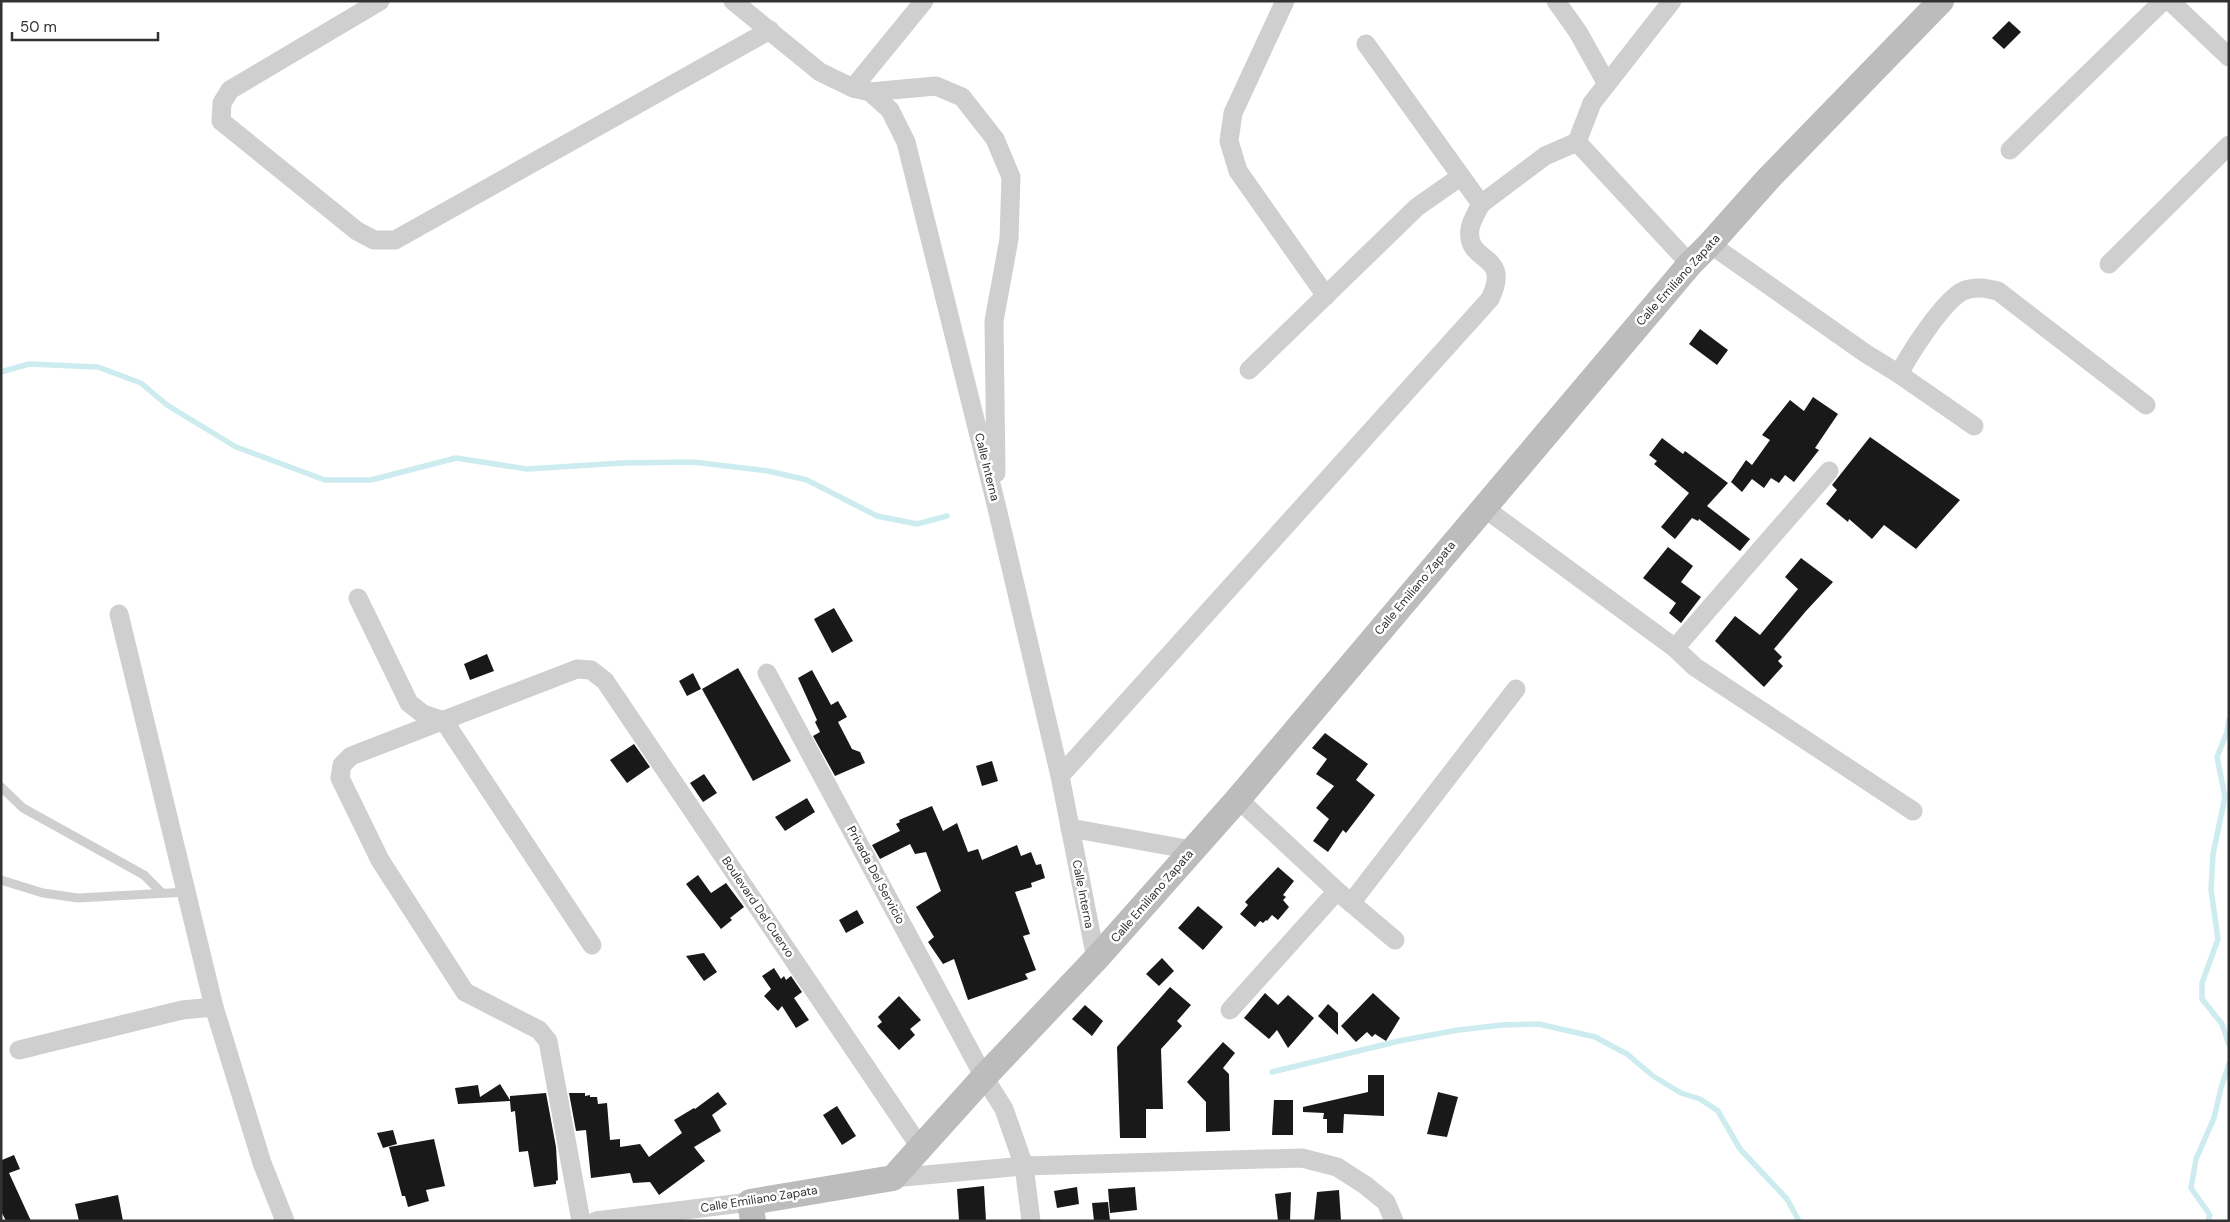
<svg xmlns="http://www.w3.org/2000/svg" width="2230" height="1222" font-family="'DM Sans',sans-serif">
<style>
.lines{fill:none;stroke-linecap:round;stroke-linejoin:round}
.stream{stroke:#ccecef;stroke-width:5.5}
.building{fill:#191919}
.lane{stroke:#cfcfcf;stroke-width:9}
.street{stroke:#cfcfcf;stroke-width:19}
.secondary{stroke:#bcbcbc;stroke-width:26}
.labels{text-anchor:middle;dominant-baseline:central;stroke-width:5;stroke-linejoin:round;paint-order:stroke}
.street-label{font-size:12px;fill:#323232;stroke:#fff}
</style>
<rect width="100%" height="100%" fill="#fff"/>
<g class="lines">
<g class="stream">
<polyline points="1,372 29,364 98,367 141,383 167,405 236,447 325,480 371,480 456,458 527,469 622,463 693,462 768,471 807,480 877,516 917,524 947,516"/>
<polyline points="2229,720 2227,732 2217,757 2225,797 2213,854 2211,890 2218,939 2202,983 2202,999 2222,1024 2229,1045"/>
<polyline points="1272,1072 1399,1041 1458,1030 1503,1025 1539,1024 1595,1037 1627,1054 1653,1076 1681,1093 1700,1099 1718,1111 1740,1149 1787,1199 1799,1221"/>
<polyline points="2208,1221 2210,1215 2191,1188 2196,1159 2214,1118 2221,1088 2229,1064"/>
</g>
</g>
<g class="building">
<polygon points="2009,21 2021,32 2004,49 1992,38"/>
<polygon points="1700,329 1728,350 1717,365 1689,344"/>
<polygon points="1813,397 1838,414 1815,448 1819,450 1794,482 1785,475 1779,483 1771,478 1764,488 1752,479 1742,492 1731,482 1746,460 1752,465 1770,440 1762,435 1790,400 1804,411"/>
<polygon points="1870,437 1960,500 1916,549 1884,525 1872,539 1849,519 1848,522 1826,504 1837,490 1832,485"/>
<polygon points="1662,438 1683,454 1685,451 1728,483 1707,506 1750,539 1740,551 1699,519 1698,521 1692,518 1675,539 1661,527 1689,493 1654,464 1657,461 1649,455"/>
<polygon points="1668,547 1693,566 1681,582 1701,597 1681,623 1669,613 1676,603 1643,578"/>
<polygon points="1801,558 1833,582 1806,611 1774,649 1782,657 1778,661 1783,666 1764,687 1715,641 1735,616 1760,635 1798,589 1785,577"/>
<polygon points="834,608 853,641 832,653 814,619"/>
<polygon points="487,654 494,671 470,680 464,664"/>
<polygon points="738,668 791,761 753,781 702,689"/>
<polygon points="812,670 831,705 838,701 847,717 838,722 852,749 860,752 865,763 835,776 813,736 820,732 815,722 817,720 798,678"/>
<polygon points="693,673 701,689 687,696 679,681"/>
<polygon points="1325,733 1368,764 1356,780 1375,795 1346,833 1343,830 1328,852 1313,841 1329,819 1316,808 1334,786 1316,774 1327,759 1312,748"/>
<polygon points="634,744 650,767 627,783 610,760"/>
<polygon points="992,761 998,781 982,786 976,766"/>
<polygon points="704,774 717,793 703,802 690,783"/>
<polygon points="807,798 815,812 785,831 775,817"/>
<polygon points="932,806 943,831 957,823 968,852 978,849 982,860 1017,845 1021,856 1031,852 1036,865 1041,864 1045,878 1031,883 1032,887 1015,892 1030,934 1023,936 1036,970 1025,974 1028,979 968,1000 954,959 943,964 928,942 934,937 916,907 941,891 926,852 915,854 910,844 880,859 872,845 900,831 896,824 900,822 899,820"/>
<polygon points="1278,867 1294,881 1283,895 1286,897 1283,900 1289,907 1278,920 1272,915 1267,921 1266,920 1263,923 1260,921 1255,927 1240,914 1248,905 1245,902"/>
<polygon points="698,875 711,893 726,883 744,907 730,918 732,920 721,929 686,884"/>
<polygon points="1198,906 1223,927 1203,950 1178,928"/>
<polygon points="857,910 864,923 846,933 839,920"/>
<polygon points="704,953 717,972 704,981 686,956"/>
<polygon points="1162,958 1174,971 1159,986 1146,974"/>
<polygon points="774,968 781,979 784,976 786,980 791,976 802,992 794,998 809,1020 796,1028 782,1006 778,1011 764,996 771,989 762,976"/>
<polygon points="1170,987 1191,1005 1177,1021 1182,1026 1161,1049 1163,1109 1146,1109 1146,1138 1120,1138 1117,1047"/>
<polygon points="1265,993 1278,1005 1288,995 1314,1018 1288,1048 1277,1030 1269,1039 1244,1018"/>
<polygon points="1373,993 1400,1018 1386,1041 1375,1034 1372,1037 1367,1032 1356,1042 1341,1026"/>
<polygon points="899,996 921,1020 910,1029 915,1035 899,1050 877,1026 882,1022 878,1017"/>
<polygon points="1328,1004 1338,1013 1338,1035 1318,1016"/>
<polygon points="1085,1005 1103,1021 1092,1036 1072,1019"/>
<polygon points="1223,1042 1235,1053 1223,1068 1229,1074 1230,1131 1206,1132 1206,1102 1187,1082"/>
<polygon points="1368,1075 1384,1075 1384,1116 1344,1114 1343,1133 1327,1133 1327,1119 1323,1119 1324,1113 1303,1112 1303,1107 1368,1092"/>
<polygon points="500,1084 510,1100 510,1096 546,1093 556,1147 558,1180 556,1181 556,1184 534,1187 528,1151 519,1152 515,1111 511,1112 510,1101 458,1104 455,1088 478,1085 480,1097"/>
<polygon points="718,1092 727,1104 712,1115 721,1131 694,1147 705,1161 659,1195 650,1182 633,1183 630,1173 591,1178 586,1130 576,1131 569,1093 585,1093 585,1096 590,1095 590,1097 597,1097 598,1104 607,1103 610,1140 620,1139 620,1147 640,1144 649,1157 682,1133 674,1120 694,1108 695,1109"/>
<polygon points="1438,1092 1458,1097 1447,1137 1427,1134"/>
<polygon points="1274,1100 1293,1100 1293,1135 1272,1135"/>
<polygon points="837,1106 856,1136 842,1145 823,1115"/>
<polygon points="393,1130 397,1144 383,1148 377,1133"/>
<polygon points="434,1139 445,1186 426,1190 429,1201 408,1207 405,1196 402,1196 389,1147"/>
<polygon points="14,1155 20,1169 9,1173 31,1221 6,1221 1,1211 1,1157 2,1160"/>
<polygon points="984,1186 986,1221 959,1221 957,1189"/>
<polygon points="1077,1187 1079,1204 1057,1208 1054,1191"/>
<polygon points="1135,1187 1137,1210 1110,1213 1108,1189"/>
<polygon points="1339,1190 1341,1221 1314,1221 1317,1192"/>
<polygon points="1291,1192 1290,1221 1278,1221 1275,1194"/>
<polygon points="118,1195 123,1221 79,1221 75,1204"/>
<polygon points="1108,1202 1110,1221 1094,1221 1092,1203"/>
</g>
<g class="lines">
<g class="lane">
<polyline points="1,787 23,808 144,875 162,893"/>
<polyline points="1,880 43,893 78,898 187,892"/>
</g>
<g class="street">
<polyline points="380,1 230,90 222,103 221,121 357,231 374,240 395,240 770,30"/>
<polyline points="733,1 820,72 853,88 870,92 890,110 906,142 996,504 1060,776 1096,959"/>
<polyline points="1285,1 1233,113 1229,141 1238,171 1326,296"/>
<polyline points="1556,1 1578,32 1607,84"/>
<polyline points="2170,1 2229,57"/>
<polyline points="853,88 924,1"/>
<polyline points="870,92 936,86 962,97 995,139 1011,177 1009,239 994,321 996,473"/>
<polyline points="1577,142 1690,264"/>
<polyline points="2010,150 2163,1"/>
<polyline points="1481,204 1545,156 1577,142 1592,103 1672,1"/>
<path d="M1710,244L1865,353L1899,374C1910,353 1943,301 1963,291C1975,286 1986,288 1998,291L2146,405"/>
<polyline points="2109,264 2229,145"/>
<polyline points="1249,370 1417,207 1460,177"/>
<polyline points="1899,374 1974,426"/>
<polyline points="1483,507 1675,648 1695,667 1913,811"/>
<polyline points="358,598 409,703 423,714 444,721 592,945"/>
<polyline points="119,614 214,1007 262,1163 285,1221"/>
<polyline points="1675,648 1829,471"/>
<polyline points="767,673 984,1077 1004,1109 1024,1166 1031,1221"/>
<path d="M1060,776L1490,299C1513,251 1465,265 1470,229C1471,221 1477,212 1481,204L1366,44"/>
<polyline points="1238,799 1337,891 1395,940"/>
<polyline points="1070,828 1192,850"/>
<polyline points="1351,903 1516,689"/>
<polyline points="1230,1010 1337,891"/>
<polyline points="19,1050 182,1010 214,1007"/>
<polyline points="893,1178 1024,1166 1302,1158 1337,1167 1365,1185 1386,1202 1394,1221"/>
<polyline points="581,1221 548,1041 539,1030 465,992 380,860 340,778 342,765 351,756 577,669 591,670 605,681 920,1147"/>
<polyline points="596,1221 750,1202"/>
</g>
<polyline class="secondary" points="753,1221 750,1202 893,1178 984,1077 1096,959 1238,799 1690,264 1710,244 1768,179 1941,1"/>
</g>
<g class="labels">
<g class="street-label">
<text transform="translate(1678 280) rotate(-48)">Calle Emiliano Zapata</text>
<text transform="translate(987 467) rotate(76)">Calle Interna</text>
<text transform="translate(1415 588) rotate(-50)">Calle Emiliano Zapata</text>
<text transform="translate(876 875) rotate(62)">Privada Del Servicio</text>
<text transform="translate(1083 894) rotate(79)">Calle Interna</text>
<text transform="translate(1152 896) rotate(-49)">Calle Emiliano Zapata</text>
<text transform="translate(758 907) rotate(56)">Boulevard Del Cuervo</text>
<text transform="translate(759 1199) rotate(-9)">Calle Emiliano Zapata</text>
</g>
</g>
<rect width="2230" height="1222" fill="none" stroke="#323232" stroke-width="5"/>
<path d="M12 32v8h146v-8" fill="none" stroke="#323232" stroke-width="2.5"/>
<text x="20" y="32" font-size="15" fill="#323232" stroke="#ffffff" stroke-width="4" paint-order="stroke">50 m</text>
</svg>
